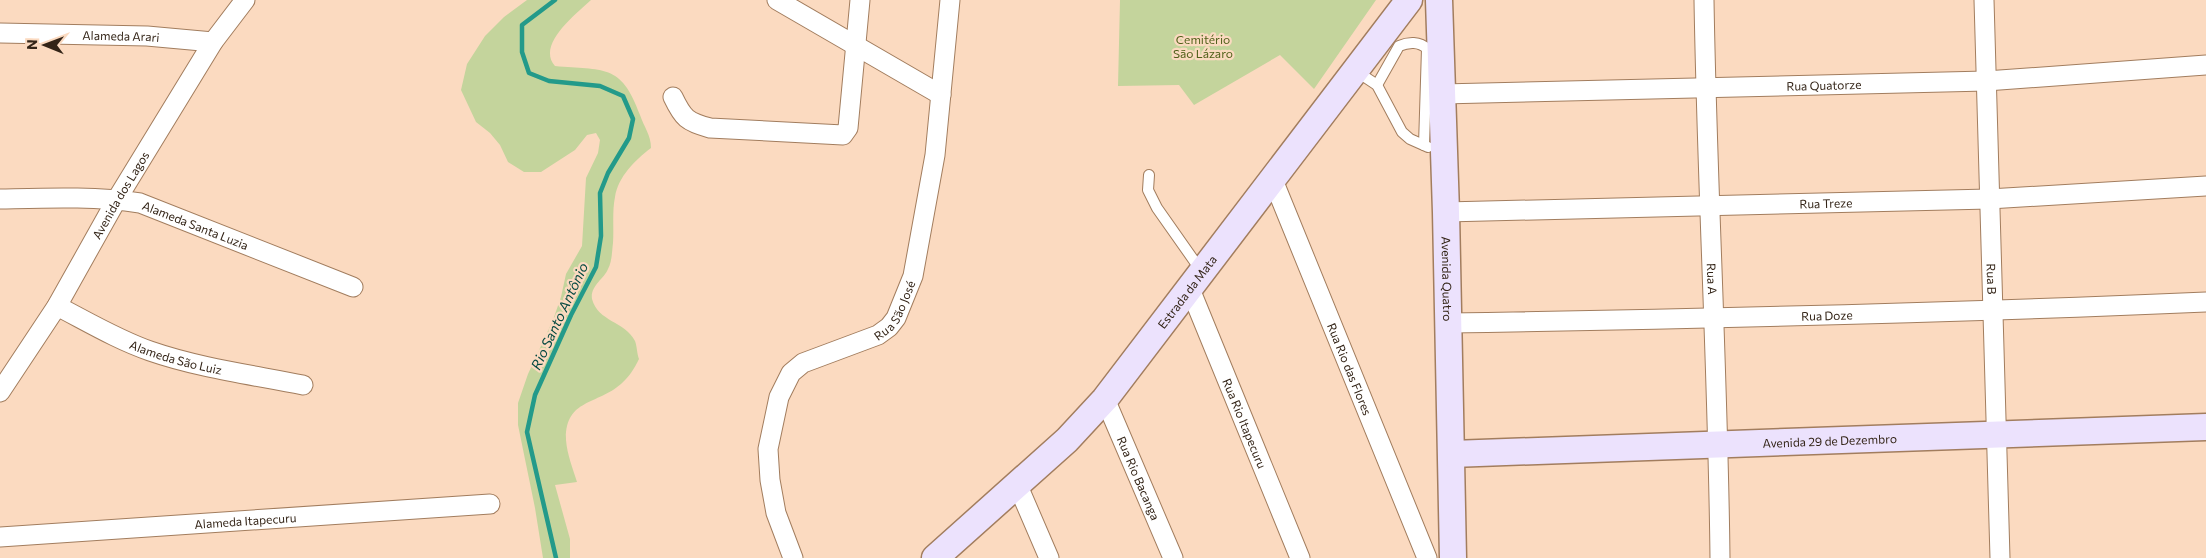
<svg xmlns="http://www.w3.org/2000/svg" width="2206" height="558" font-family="Commissioner,sans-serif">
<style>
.green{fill:#c4d49c}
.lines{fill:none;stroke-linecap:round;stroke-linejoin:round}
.stream{stroke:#239a8a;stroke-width:4.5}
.lane-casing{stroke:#a27d5e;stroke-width:12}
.street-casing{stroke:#a27d5e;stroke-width:21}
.secondary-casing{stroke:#a27d5e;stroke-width:29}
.lane{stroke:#fff;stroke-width:10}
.street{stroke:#fff;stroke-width:19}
.secondary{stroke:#ece2fd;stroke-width:26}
.labels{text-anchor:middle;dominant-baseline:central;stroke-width:4.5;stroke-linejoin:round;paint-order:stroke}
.street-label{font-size:12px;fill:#332417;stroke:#fbdac0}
.park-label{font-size:12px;fill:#50601a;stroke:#fbdac0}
.water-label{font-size:14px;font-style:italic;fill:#054941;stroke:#fbdac0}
</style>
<rect width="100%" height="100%" fill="#fbdac0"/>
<g class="green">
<path d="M527,0H591C576,14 536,45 555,66C603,71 621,62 640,115C644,127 651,135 651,148C635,160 618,177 615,197C612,211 614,228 613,243C612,251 612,262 608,269C604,279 590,286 592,299C598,322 625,321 635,341C637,346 637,354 639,359C634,369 629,377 621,384C597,405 565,399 566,440C567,454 573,469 577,482L555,485L570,539V558H543L535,508L518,425V403L528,374L553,320L561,297L566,274L582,246L586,178L598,153L600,140L596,133L587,135L575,150L541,172H524L508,162L500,145L490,133L476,122L461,90L467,64L485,36L504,17Z"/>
<polygon points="1120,0 1376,0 1314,89 1280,55 1194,105 1179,85 1118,86"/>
</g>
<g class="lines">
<polyline class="stream" points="555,0 522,25 522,52 529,73 549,81 600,86 623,96 633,119 629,138 608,173 600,193 601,236 596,267 571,315 535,395 527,432 556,558"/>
<g class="lane-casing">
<g id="lane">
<polyline points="1356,71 1377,85 1402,132 1410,139 1428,147"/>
<path d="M1377,85L1399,46C1408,42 1420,41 1427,49L1424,145"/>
<polyline points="1149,175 1148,190 1157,208 1202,272"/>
</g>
</g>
<g class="street-casing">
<g id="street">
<polyline points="777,0 941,95"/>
<path id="s1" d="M1704,0C1707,186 1718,372 1720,558"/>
<path id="s2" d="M1984,0L2000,558"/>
<path id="s3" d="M0,33L147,36L213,42"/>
<path id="s4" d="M1442,94L1986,81L2206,65"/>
<path d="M673,97C683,118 687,122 710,128L843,135L848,128L860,0"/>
<path id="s5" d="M1273,180L1427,558"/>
<path id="s6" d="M0,199C47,198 94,196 140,203L353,287"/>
<path id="s7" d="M1446,212L1989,199L2206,186"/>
<path id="s8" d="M1190,289L1300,558"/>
<path id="s9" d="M57,306C88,322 118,340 150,351C199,368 253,375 303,385"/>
<path id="s10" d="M1448,323C1701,319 1953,313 2206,302"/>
<path id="s11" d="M0,392L57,306L117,199L213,42L245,0"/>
<path id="s12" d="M1105,399L1173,558"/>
<polyline points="1018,486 1049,558"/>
<path id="s13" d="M0,537L490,504"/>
<path id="s14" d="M793,558L776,513L770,480L768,449L779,397L791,373L803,363L878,335L889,327L896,318L913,276L935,155L950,0"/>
</g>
</g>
<g class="secondary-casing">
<g id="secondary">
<path id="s15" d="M1439,0L1446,212L1453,558"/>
<path id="s16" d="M1452,454L2206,427"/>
<path id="s17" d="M935,558L1067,440L1105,399L1409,0"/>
</g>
</g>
<use href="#lane" class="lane"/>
<use href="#street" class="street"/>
<use href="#secondary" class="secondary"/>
</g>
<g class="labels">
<g class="street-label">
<text stroke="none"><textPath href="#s3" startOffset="121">Alameda Arari</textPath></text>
<text stroke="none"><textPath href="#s4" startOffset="382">Rua Quatorze</textPath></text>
<text stroke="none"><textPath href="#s11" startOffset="231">Avenida dos Lagos</textPath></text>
<text stroke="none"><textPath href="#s7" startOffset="380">Rua Treze</textPath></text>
<text stroke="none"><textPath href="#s6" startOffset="200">Alameda Santa Luzia</textPath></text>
<text stroke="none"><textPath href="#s15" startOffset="279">Avenida Quatro</textPath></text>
<text stroke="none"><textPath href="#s1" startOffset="279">Rua A</textPath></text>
<text stroke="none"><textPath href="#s2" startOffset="279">Rua B</textPath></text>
<text stroke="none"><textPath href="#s17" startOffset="368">Estrada da Mata</textPath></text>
<text stroke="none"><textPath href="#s14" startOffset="319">Rua São José</textPath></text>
<text stroke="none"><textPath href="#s10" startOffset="379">Rua Doze</textPath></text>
<text stroke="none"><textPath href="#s9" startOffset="130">Alameda São Luiz</textPath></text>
<text stroke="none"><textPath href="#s5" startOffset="204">Rua Rio das Flores</textPath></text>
<text stroke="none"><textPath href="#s8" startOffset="145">Rua Rio Itapecuru</textPath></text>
<text stroke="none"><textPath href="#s16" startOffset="378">Avenida 29 de Dezembro</textPath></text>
<text stroke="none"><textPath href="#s12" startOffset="86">Rua Rio Bacanga</textPath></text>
<text stroke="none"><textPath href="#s13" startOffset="246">Alameda Itapecuru</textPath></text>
</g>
<g class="park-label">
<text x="1203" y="39">Cemitério<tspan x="1203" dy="14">São Lázaro</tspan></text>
</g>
<g class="water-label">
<text transform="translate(559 316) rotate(-65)">Rio Santo Antônio</text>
</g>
</g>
<g transform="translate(45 45) rotate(271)" stroke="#fbdac0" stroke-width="4" paint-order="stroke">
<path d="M0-4L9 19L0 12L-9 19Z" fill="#332417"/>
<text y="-8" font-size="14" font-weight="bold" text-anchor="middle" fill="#332417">N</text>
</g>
</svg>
